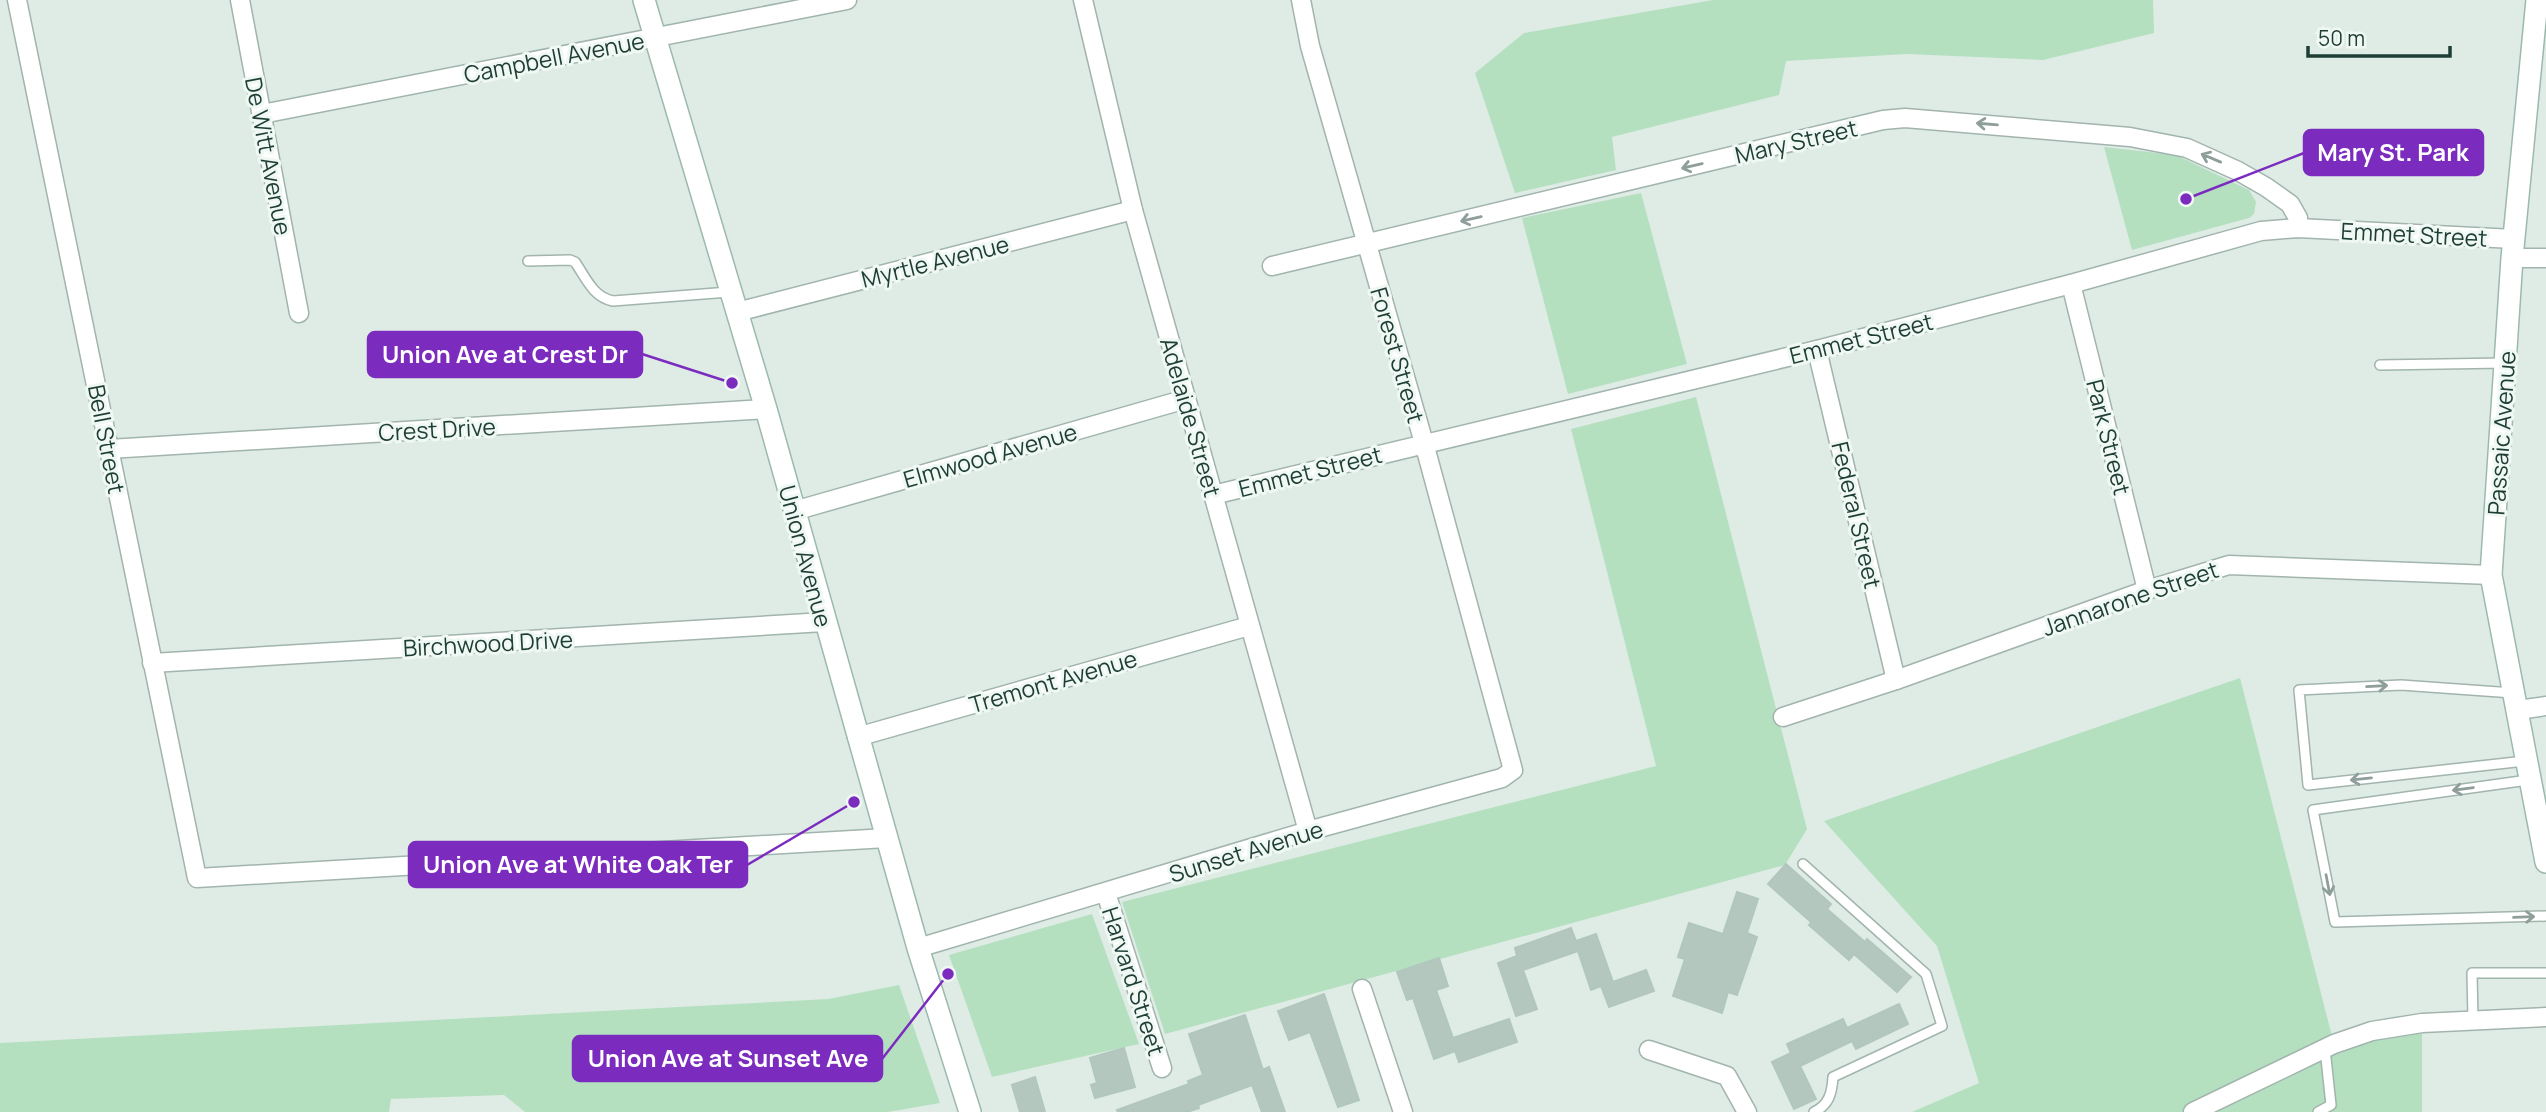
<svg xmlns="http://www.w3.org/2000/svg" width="2546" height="1112" font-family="Manrope,sans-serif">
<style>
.green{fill:#b5e0c0}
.building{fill:#b4c7bf;stroke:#b1c7bd;stroke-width:2}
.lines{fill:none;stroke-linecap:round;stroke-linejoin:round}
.lane-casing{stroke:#a1b4ad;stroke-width:12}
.street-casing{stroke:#a1b4ad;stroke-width:21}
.secondary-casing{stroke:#9cb9ae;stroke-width:24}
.lane{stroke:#fff;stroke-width:9}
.street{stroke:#fff;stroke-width:18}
.secondary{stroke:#fff;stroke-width:21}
.oneway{stroke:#8e9e9a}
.labels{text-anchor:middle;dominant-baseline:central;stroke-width:6;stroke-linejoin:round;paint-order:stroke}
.street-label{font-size:23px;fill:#1e3e35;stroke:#f0f8f4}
.leader{fill:none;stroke:#7b2cbf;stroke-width:2.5}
.callout-dot{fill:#7b2cbf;stroke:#f0f8f4;stroke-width:2.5}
.callout{fill:#7b2cbf;stroke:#7b2cbf;stroke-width:2.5}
.callout-label{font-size:24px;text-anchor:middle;font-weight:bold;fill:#fff}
</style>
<rect width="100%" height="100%" fill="#dfece6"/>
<g class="green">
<polygon points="1713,0 2153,0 2154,33 2043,60 1907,54 1786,61 1779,95 1612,137 1616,170 1515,193 1475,73 1524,33"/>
<polygon points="2104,147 2176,155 2249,190 2256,202 2254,214 2249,218 2132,250"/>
<polygon points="1641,193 1687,364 1568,394 1522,218"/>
<polygon points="1696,397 1807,829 1785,865 1165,1034 1122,902 1656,766 1571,429"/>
<polygon points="2240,678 2334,1044 2422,1023 2422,1112 1912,1112 1979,1083 1937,946 1824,821"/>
<polygon points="1092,914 1139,1044 992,1077 949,955"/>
<polygon points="899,985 940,1103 888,1112 525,1112 504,1095 391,1099 389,1112 0,1112 0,1043 828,999"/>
</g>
<g class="building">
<polygon points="1786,864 1831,904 1827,909 1865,942 1867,939 1911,977 1897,992 1854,954 1849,960 1809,925 1811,922 1768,884"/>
<polygon points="1737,892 1758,899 1747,933 1757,937 1737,995 1728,992 1722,1013 1673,996 1685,959 1678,957 1689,923 1723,934"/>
<polygon points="1571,928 1576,941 1596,934 1613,982 1646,970 1654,991 1609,1007 1601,986 1591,990 1578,951 1523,970 1537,1009 1516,1016 1498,963 1517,956 1515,948"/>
<polygon points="1439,958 1448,986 1436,990 1453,1038 1509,1019 1517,1042 1459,1062 1455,1051 1434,1059 1413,998 1407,1000 1397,972"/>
<polygon points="1324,994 1359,1100 1338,1107 1310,1032 1289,1040 1278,1011"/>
<polygon points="1899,1004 1908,1024 1856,1049 1852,1041 1800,1066 1816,1099 1794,1109 1772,1062 1791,1053 1787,1044 1843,1019 1847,1028"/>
<polygon points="1245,1015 1263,1070 1269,1067 1285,1112 1262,1112 1252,1085 1198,1105 1199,1108 1187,1112 1118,1112 1117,1110 1189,1084 1188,1081 1203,1075 1189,1034"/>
<polygon points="1124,1048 1135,1087 1095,1098 1091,1085 1097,1083 1090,1058"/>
<polygon points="1035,1077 1045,1112 1020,1112 1012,1085"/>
</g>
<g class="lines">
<g class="lane-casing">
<g id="lane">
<path d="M528,261L570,260L575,262C586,278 593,297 613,301L729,292"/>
<polyline points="2380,365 2504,363"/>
<polyline points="2513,693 2401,685 2299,690 2308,785 2525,761"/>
<polyline points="2528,780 2313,810 2335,922 2546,916"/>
<path d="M1803,864L1926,974L1942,1026L1833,1077C1832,1093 1829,1105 1814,1112"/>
<polyline points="2473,1020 2472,973 2546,973"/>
<polyline points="2318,1112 2331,1105 2325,1049"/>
</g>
</g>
<g class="street-casing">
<g id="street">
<polyline points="17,0 197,878 887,838"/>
<polyline points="240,0 299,313"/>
<polyline points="1083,0 1133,210 1308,831"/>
<polyline points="262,114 847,0"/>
<polyline points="2512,258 2546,258"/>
<polyline points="1272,266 1883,120 1905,118 2130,137 2187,148 2238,171 2266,187 2290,204 2298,218 2298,228"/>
<polyline points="2071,284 2147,590"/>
<polyline points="737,312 1133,210"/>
<polyline points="1817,350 1896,680"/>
<polyline points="109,449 766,409"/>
<polyline points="1213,495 1817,350 2071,284 2261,231 2298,228 2514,239"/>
<polyline points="794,511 1186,399"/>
<polyline points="152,663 824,622"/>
<polyline points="2518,710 2546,706"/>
<polyline points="1783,717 1896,680 2147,590 2229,565 2491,575"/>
<polyline points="857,737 1249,626"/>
<polyline points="1106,893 1162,1068"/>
<polyline points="918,948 1308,831 1502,778 1513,770 1424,443 1310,46 1301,0"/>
<polyline points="1362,989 1403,1112"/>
<polyline points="1649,1050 1727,1076 1747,1112"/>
<polyline points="2193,1112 2334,1044 2372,1031 2422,1023 2546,1017"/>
</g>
</g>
<g class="secondary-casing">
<g id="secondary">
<polyline points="644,0 766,409 918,948 970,1112"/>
<polyline points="2537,0 2512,258 2491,575 2546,862"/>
</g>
</g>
<use href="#lane" class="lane"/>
<use href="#street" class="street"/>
<use href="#secondary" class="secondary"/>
</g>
<defs><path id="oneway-shaft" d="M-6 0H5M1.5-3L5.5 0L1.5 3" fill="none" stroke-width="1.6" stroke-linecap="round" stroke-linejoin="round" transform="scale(1.75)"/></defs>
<g class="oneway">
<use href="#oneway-shaft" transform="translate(1987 124) rotate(-175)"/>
<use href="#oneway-shaft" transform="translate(2211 158) rotate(-157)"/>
<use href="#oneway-shaft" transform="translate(1692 166) rotate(167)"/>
<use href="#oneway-shaft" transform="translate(1471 219) rotate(167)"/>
<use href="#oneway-shaft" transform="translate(2377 686) rotate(-3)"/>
<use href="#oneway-shaft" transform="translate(2361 779) rotate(174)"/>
<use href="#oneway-shaft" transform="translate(2463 789) rotate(172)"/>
<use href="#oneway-shaft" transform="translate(2328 885) rotate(79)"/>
<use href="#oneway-shaft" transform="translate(2524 917) rotate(-2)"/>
</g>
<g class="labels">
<g class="street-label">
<text transform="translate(554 57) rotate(-11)">Campbell Avenue</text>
<text transform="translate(1796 141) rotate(-13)">Mary Street</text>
<text transform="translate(269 156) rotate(79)">De Witt Avenue</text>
<text transform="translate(2414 234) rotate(3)">Emmet Street</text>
<text transform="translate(935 261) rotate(-14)">Myrtle Avenue</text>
<text transform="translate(1861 338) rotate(-14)">Emmet Street</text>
<text transform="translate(1398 355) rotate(74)">Forest Street</text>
<text transform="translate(1191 417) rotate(74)">Adelaide Street</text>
<text transform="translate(437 429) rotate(-3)">Crest Drive</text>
<text transform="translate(2501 433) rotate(-86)">Passaic Avenue</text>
<text transform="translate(2109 437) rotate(76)">Park Street</text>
<text transform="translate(107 439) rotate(79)">Bell Street</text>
<text transform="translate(990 455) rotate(-16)">Elmwood Avenue</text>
<text transform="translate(1310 471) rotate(-14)">Emmet Street</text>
<text transform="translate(1857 515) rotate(77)">Federal Street</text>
<text transform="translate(806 556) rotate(75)">Union Avenue</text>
<text transform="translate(2130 598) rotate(-19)">Jannarone Street</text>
<text transform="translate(488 643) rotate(-3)">Birchwood Drive</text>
<text transform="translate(1053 681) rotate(-16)">Tremont Avenue</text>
<text transform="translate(1246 851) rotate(-17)">Sunset Avenue</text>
<text transform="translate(1134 981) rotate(72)">Harvard Street</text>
</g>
</g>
<path class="leader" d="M2186 199L2304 153M732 383L642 354M854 802L747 865M948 974L882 1059"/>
<g class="callout-dot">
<circle cx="2186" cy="199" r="7"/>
<circle cx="732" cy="383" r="7"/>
<circle cx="854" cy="802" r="7"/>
<circle cx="948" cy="974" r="7"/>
</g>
<g class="callout">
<rect x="2304" y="130" width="179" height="45" rx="7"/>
<rect x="368" y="332" width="274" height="45" rx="7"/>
<rect x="409" y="842" width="338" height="45" rx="7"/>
<rect x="573" y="1036" width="309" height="45" rx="7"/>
</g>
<g class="callout-label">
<text x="2393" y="161">Mary St. Park</text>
<text x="505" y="363">Union Ave at Crest Dr</text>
<text x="578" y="873">Union Ave at White Oak Ter</text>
<text x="728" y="1067">Union Ave at Sunset Ave</text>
</g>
<path d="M2308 46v10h142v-10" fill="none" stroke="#1e3e35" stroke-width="3.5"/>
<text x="2318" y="46" font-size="21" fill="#1e3e35" stroke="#f0f8f4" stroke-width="5" paint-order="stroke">50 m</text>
</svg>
